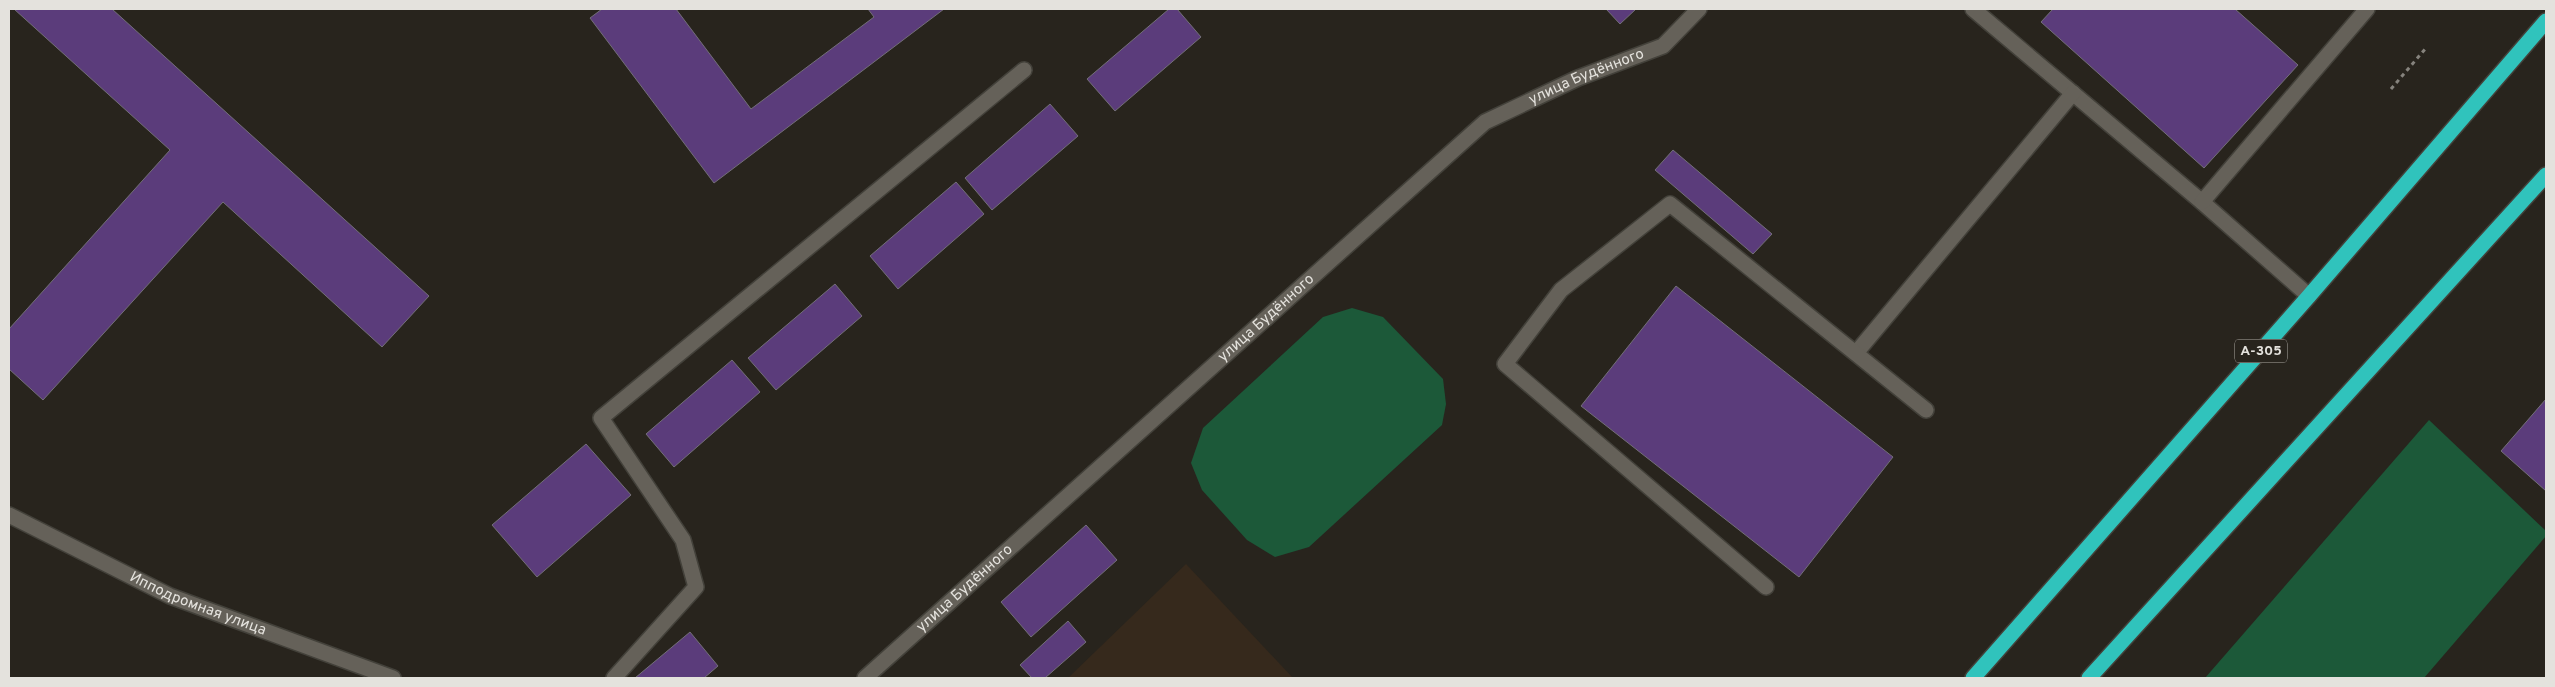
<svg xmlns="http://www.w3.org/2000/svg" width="2555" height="687" font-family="Overpass,sans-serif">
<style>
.education{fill:#36291c}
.green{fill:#1c5939}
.building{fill:#5b3c7b;stroke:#736f78}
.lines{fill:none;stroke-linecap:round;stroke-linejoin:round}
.minor-casing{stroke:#43413a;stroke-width:18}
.highway-casing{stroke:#43413a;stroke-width:18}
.path{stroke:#86837d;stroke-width:3;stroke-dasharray:4 4;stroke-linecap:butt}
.minor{stroke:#656159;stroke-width:15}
.highway{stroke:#30c3bc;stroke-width:15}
.labels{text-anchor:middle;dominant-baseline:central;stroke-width:4;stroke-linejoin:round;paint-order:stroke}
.shield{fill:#28241d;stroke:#aca9a3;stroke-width:1}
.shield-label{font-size:14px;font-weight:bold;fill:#e4e2dd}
.street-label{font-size:15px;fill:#e4e2dd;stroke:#28241d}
</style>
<rect width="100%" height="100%" fill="#28241d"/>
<polygon class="education" points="1186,564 1293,678 1068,678"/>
<g class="green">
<polygon points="1352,308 1383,317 1443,379 1446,404 1442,425 1309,547 1275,557 1247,540 1202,490 1191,463 1203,428 1323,317"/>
<polygon points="2429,420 2546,531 2546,536 2424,678 2205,678"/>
</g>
<g class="building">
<polygon points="14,9 112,9 429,296 382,347 223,202 43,400 9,369 9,329 170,150"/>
<polygon points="602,9 676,9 751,109 874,17 868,9 944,9 714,183 590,18"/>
<polygon points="1169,9 1177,9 1201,37 1115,111 1087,79"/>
<polygon points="1606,9 1636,9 1620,24"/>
<polygon points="2053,9 2235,9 2298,65 2204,168 2041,22"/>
<polygon points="1050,104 1078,136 992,210 965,178"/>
<polygon points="1673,150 1772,234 1753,254 1655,170"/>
<polygon points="956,182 984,214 898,289 870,256"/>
<polygon points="835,284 862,316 776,390 748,358"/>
<polygon points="1676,286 1893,457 1799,577 1581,406"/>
<polygon points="732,360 760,392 674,467 646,434"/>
<polygon points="2546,399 2546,491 2501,451"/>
<polygon points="586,444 631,495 537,577 492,525"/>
<polygon points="1086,525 1117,560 1031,637 1001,602"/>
<polygon points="1068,621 1086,642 1045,678 1032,678 1020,665"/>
<polygon points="690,632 718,666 704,678 635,678"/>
</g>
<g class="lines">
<g class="minor-casing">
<g id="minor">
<polyline points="1973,9 2202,202 2309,296"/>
<polyline points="2202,202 2367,9"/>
<polyline points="1856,353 2073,93"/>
<path id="s1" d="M9,515L170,596L393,678"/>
<polyline points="1766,587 1505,364 1561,290 1670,204 1926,410"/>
<polyline points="614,678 696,587 683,540 601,418 1024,70"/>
<path id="s2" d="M865,678L1485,122L1578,78L1663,46L1699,9"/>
</g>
</g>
<g class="highway-casing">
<g id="highway">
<polyline points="1973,678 2309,296 2546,21"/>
<polyline points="2089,678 2546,175"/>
</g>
</g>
<polyline class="path" points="2391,89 2426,48"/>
<use href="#minor" class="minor"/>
<use href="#highway" class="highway"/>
</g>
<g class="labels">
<rect class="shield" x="2235" y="339.5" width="52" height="23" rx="4"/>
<g class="shield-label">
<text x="2261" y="351">А-305</text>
</g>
<g class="street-label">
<text stroke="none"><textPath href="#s2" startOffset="944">улица Будённого</textPath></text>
<text stroke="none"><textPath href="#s2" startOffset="539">улица Будённого</textPath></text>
<text stroke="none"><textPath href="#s2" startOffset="134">улица Будённого</textPath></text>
<text stroke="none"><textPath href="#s1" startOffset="209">Ипподромная улица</textPath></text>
</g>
</g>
<rect width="2555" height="687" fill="none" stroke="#e4e2dd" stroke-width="20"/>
</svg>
